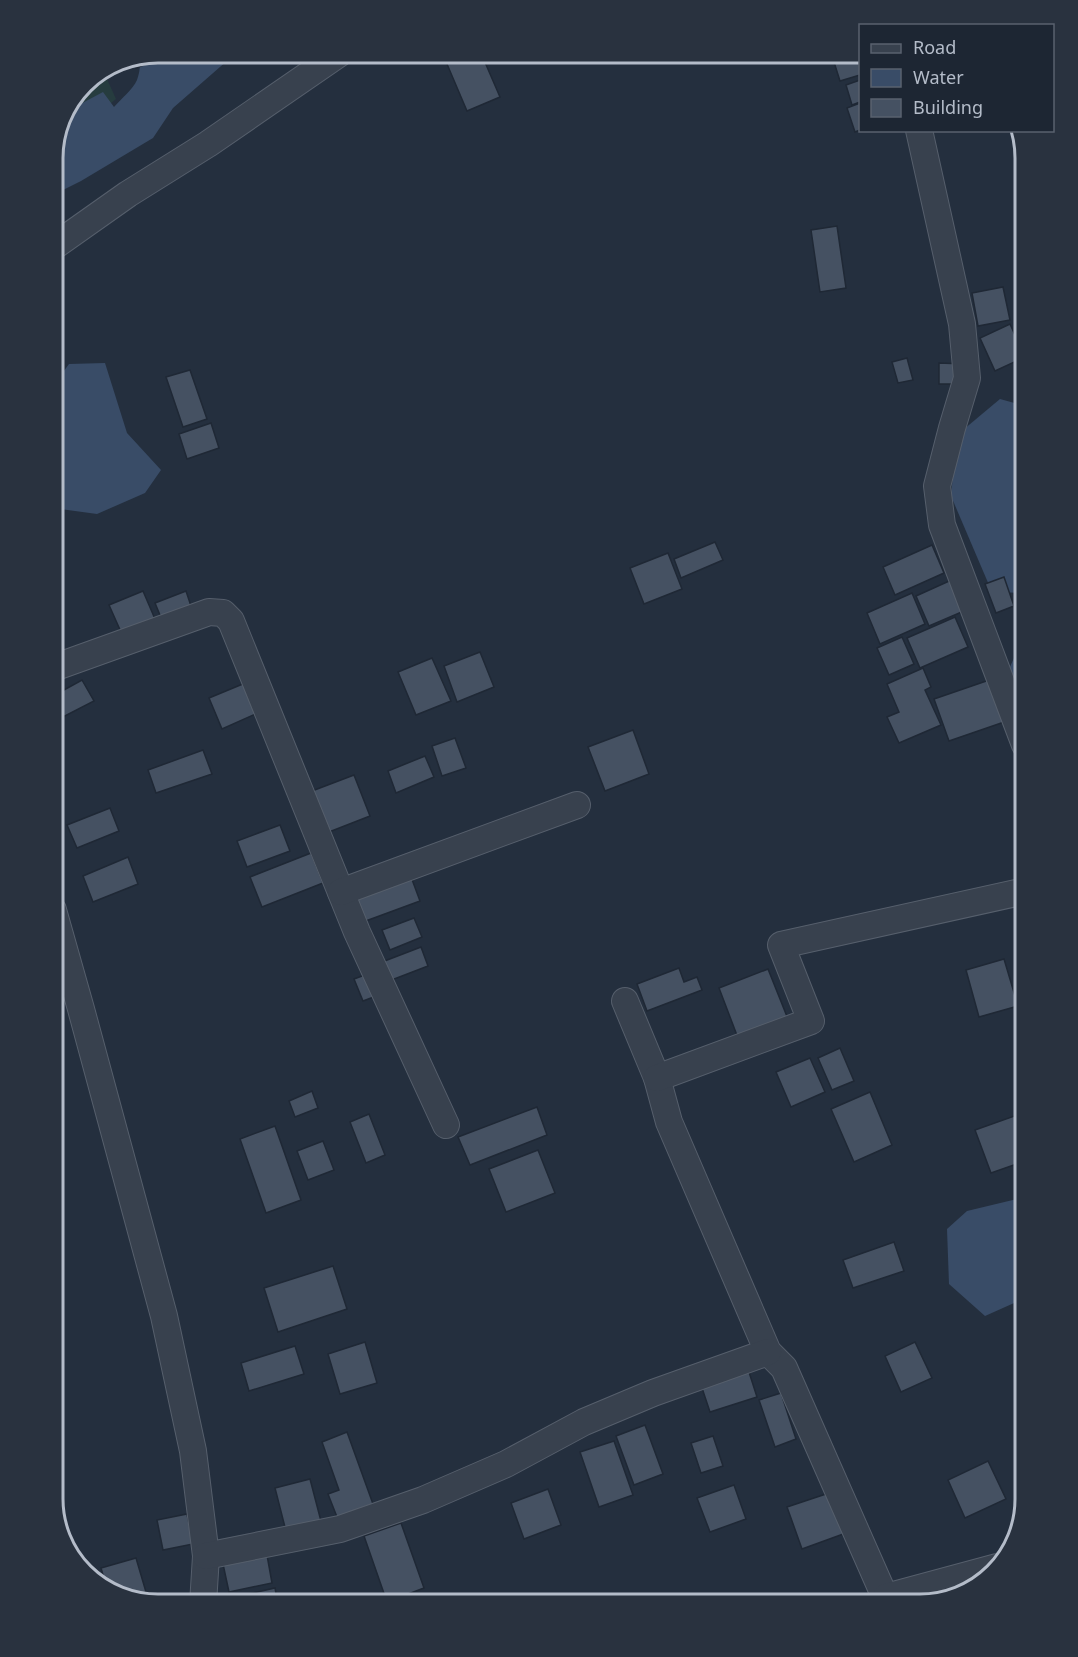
<svg xmlns="http://www.w3.org/2000/svg" width="1078" height="1657" font-family="'Noto Sans',sans-serif">
<style>
.green{fill:#263c3f}
.water{fill:#394c67}
.building{fill:#455162;stroke:#1f2835;stroke-width:1.5}
.lines{fill:none;stroke-linecap:round;stroke-linejoin:round}
.minor-casing{stroke:#565f6c;stroke-width:28}
.minor{stroke:#38414e;stroke-width:26}
.rim{fill:none;stroke:#b4bcc9;stroke-width:3}
</style>
<rect width="100%" height="100%" fill="#242f3e"/>
<polygon class="green" points="103,70 116,99 54,149 84,83"/>
<g class="water">
<path d="M158,53H236L173,108L153,138L81,181L53,195V152L73,108L103,92L114,107C121,99 133,89 137,80C144,62 133,57 158,53Z"/>
<polygon points="105,363 127,433 161,470 145,493 97,514 53,508 53,386 69,364"/>
<polygon points="1000,399 1025,406 1025,593 992,592 951,496 957,435"/>
<polygon points="1025,639 1025,691 1008,671 1022,641"/>
<polygon points="1025,1197 1025,1298 985,1316 949,1284 947,1229 967,1211"/>
</g>
<g class="building">
<polygon points="156,53 158,59 136,68 132,58"/>
<polygon points="453,53 481,53 500,97 467,111 444,57"/>
<polygon points="846,53 860,53 860,75 840,81 834,62 848,58"/>
<polygon points="860,80 860,102 852,105 846,85"/>
<polygon points="860,103 860,130 855,132 847,108"/>
<polygon points="837,226 846,288 820,292 811,230"/>
<polygon points="1003,287 1010,320 978,326 972,293"/>
<polygon points="1010,324 1025,357 995,371 980,338"/>
<polygon points="907,358 913,380 898,383 892,362"/>
<polygon points="939,363 965,364 964,384 939,384"/>
<polygon points="190,370 207,419 183,427 166,377"/>
<polygon points="211,423 219,448 187,459 179,434"/>
<polygon points="715,542 723,560 681,578 674,559"/>
<polygon points="932,545 944,573 895,595 883,567"/>
<polygon points="668,553 682,589 644,604 630,568"/>
<polygon points="958,577 971,608 929,626 916,596"/>
<polygon points="1004,577 1014,606 996,613 985,584"/>
<polygon points="143,591 155,619 121,632 109,605"/>
<polygon points="186,591 192,609 162,620 155,603"/>
<polygon points="912,593 925,624 880,644 867,613"/>
<polygon points="955,617 968,647 920,668 907,638"/>
<polygon points="902,637 914,664 889,675 877,648"/>
<polygon points="480,652 494,687 457,702 444,666"/>
<polygon points="432,658 451,701 416,715 398,672"/>
<polygon points="923,668 931,687 925,690 941,725 899,743 887,717 899,712 887,684"/>
<polygon points="995,678 1010,720 949,741 934,699"/>
<polygon points="82,680 94,701 61,718 53,702 53,696"/>
<polygon points="250,681 262,711 222,729 209,698"/>
<polygon points="53,720 62,735 53,740"/>
<polygon points="633,730 649,774 605,791 588,747"/>
<polygon points="455,738 466,768 442,776 432,746"/>
<polygon points="203,750 212,774 156,793 148,770"/>
<polygon points="425,756 434,777 396,793 388,771"/>
<polygon points="354,775 370,816 329,832 312,791"/>
<polygon points="110,808 119,831 77,848 67,825"/>
<polygon points="280,825 290,851 247,867 237,841"/>
<polygon points="311,853 323,883 262,907 250,877"/>
<polygon points="128,857 138,884 93,902 83,876"/>
<polygon points="410,874 420,901 363,922 353,896"/>
<polygon points="414,918 422,937 390,950 382,930"/>
<polygon points="421,947 428,966 389,981 382,962"/>
<polygon points="1004,959 1018,1006 979,1017 966,970"/>
<polygon points="679,968 684,982 697,977 702,990 647,1011 637,984"/>
<polygon points="768,969 788,1019 738,1038 719,988"/>
<polygon points="370,973 379,995 363,1001 354,979"/>
<polygon points="840,1048 854,1081 832,1090 818,1058"/>
<polygon points="810,1058 825,1092 791,1107 776,1072"/>
<polygon points="312,1091 318,1108 295,1117 289,1101"/>
<polygon points="870,1092 892,1145 854,1162 831,1109"/>
<polygon points="537,1107 547,1135 470,1165 458,1137"/>
<polygon points="369,1114 385,1155 366,1163 350,1122"/>
<polygon points="1020,1114 1025,1129 1025,1161 991,1173 975,1130"/>
<polygon points="275,1126 301,1200 266,1213 240,1139"/>
<polygon points="323,1141 334,1170 308,1180 297,1151"/>
<polygon points="538,1150 555,1193 506,1212 489,1169"/>
<polygon points="894,1242 904,1271 853,1288 843,1260"/>
<polygon points="333,1266 347,1309 278,1332 264,1288"/>
<polygon points="365,1342 377,1383 340,1394 328,1354"/>
<polygon points="915,1342 932,1378 901,1392 885,1356"/>
<polygon points="295,1346 304,1374 249,1391 241,1363"/>
<polygon points="748,1369 757,1397 710,1412 701,1385"/>
<polygon points="781,1393 796,1439 775,1447 759,1400"/>
<polygon points="645,1425 663,1474 634,1485 616,1436"/>
<polygon points="347,1432 373,1504 337,1517 328,1494 339,1490 322,1442"/>
<polygon points="713,1436 723,1466 701,1473 691,1443"/>
<polygon points="614,1441 633,1495 599,1507 580,1452"/>
<polygon points="988,1461 1006,1499 965,1518 948,1480"/>
<polygon points="310,1479 322,1525 287,1535 275,1488"/>
<polygon points="734,1485 746,1519 710,1532 697,1498"/>
<polygon points="548,1489 561,1525 524,1539 511,1503"/>
<polygon points="832,1492 846,1533 802,1549 787,1507"/>
<polygon points="187,1514 193,1544 163,1550 157,1520"/>
<polygon points="401,1523 424,1588 387,1602 364,1536"/>
<polygon points="267,1555 272,1583 229,1592 223,1564"/>
<polygon points="136,1558 146,1592 130,1597 107,1589 101,1568"/>
<polygon points="275,1588 278,1604 224,1604 223,1600"/>
</g>
<g class="lines">
<g class="minor-casing">
<g id="minor">
<polyline points="919,130 962,324 967,378 952,428 937,486 942,525 1025,745"/>
<polyline points="53,247 128,194 208,144 340,53"/>
<polyline points="53,668 209,612 223,613 231,621 357,932 446,1125"/>
<polyline points="341,892 577,805"/>
<polyline points="53,910 81,1009 164,1316 193,1451 206,1556 203,1604"/>
<polyline points="625,1001 657,1078 669,1122 768,1352 784,1368 888,1604"/>
<polyline points="657,1078 811,1021 781,945 1025,891"/>
<polyline points="206,1556 340,1529 423,1500 506,1464 584,1422 653,1393 768,1352"/>
<polyline points="886,1597 997,1567"/>
</g>
</g>
<use href="#minor" class="minor"/>
</g>
<path d="M0 0H1078V1657H0ZM158 63H920A95 95 0 0 1 1015 158V1499A95 95 0 0 1 920 1594H158A95 95 0 0 1 63 1499V158A95 95 0 0 1 158 63Z" fill="#29323f" fill-rule="evenodd"/>
<path class="rim" d="M158 63H920A95 95 0 0 1 1015 158V1499A95 95 0 0 1 920 1594H158A95 95 0 0 1 63 1499V158A95 95 0 0 1 158 63Z"/>
<rect x="859" y="24" width="195" height="108" fill="#1d2633" stroke="#59626f" stroke-width="1.5"/>
<rect x="871" y="44" width="30" height="9" fill="#38414e" stroke="#59626f" stroke-width="1.5"/>
<text x="913" y="54" font-size="18" fill="#b4bcc9">Road</text>
<rect x="871" y="69" width="30" height="18" fill="#394c67" stroke="#59626f" stroke-width="1.5"/>
<text x="913" y="84" font-size="18" fill="#b4bcc9">Water</text>
<rect x="871" y="99" width="30" height="18" fill="#455162" stroke="#59626f" stroke-width="1.5"/>
<text x="913" y="114" font-size="18" fill="#b4bcc9">Building</text>
</svg>
